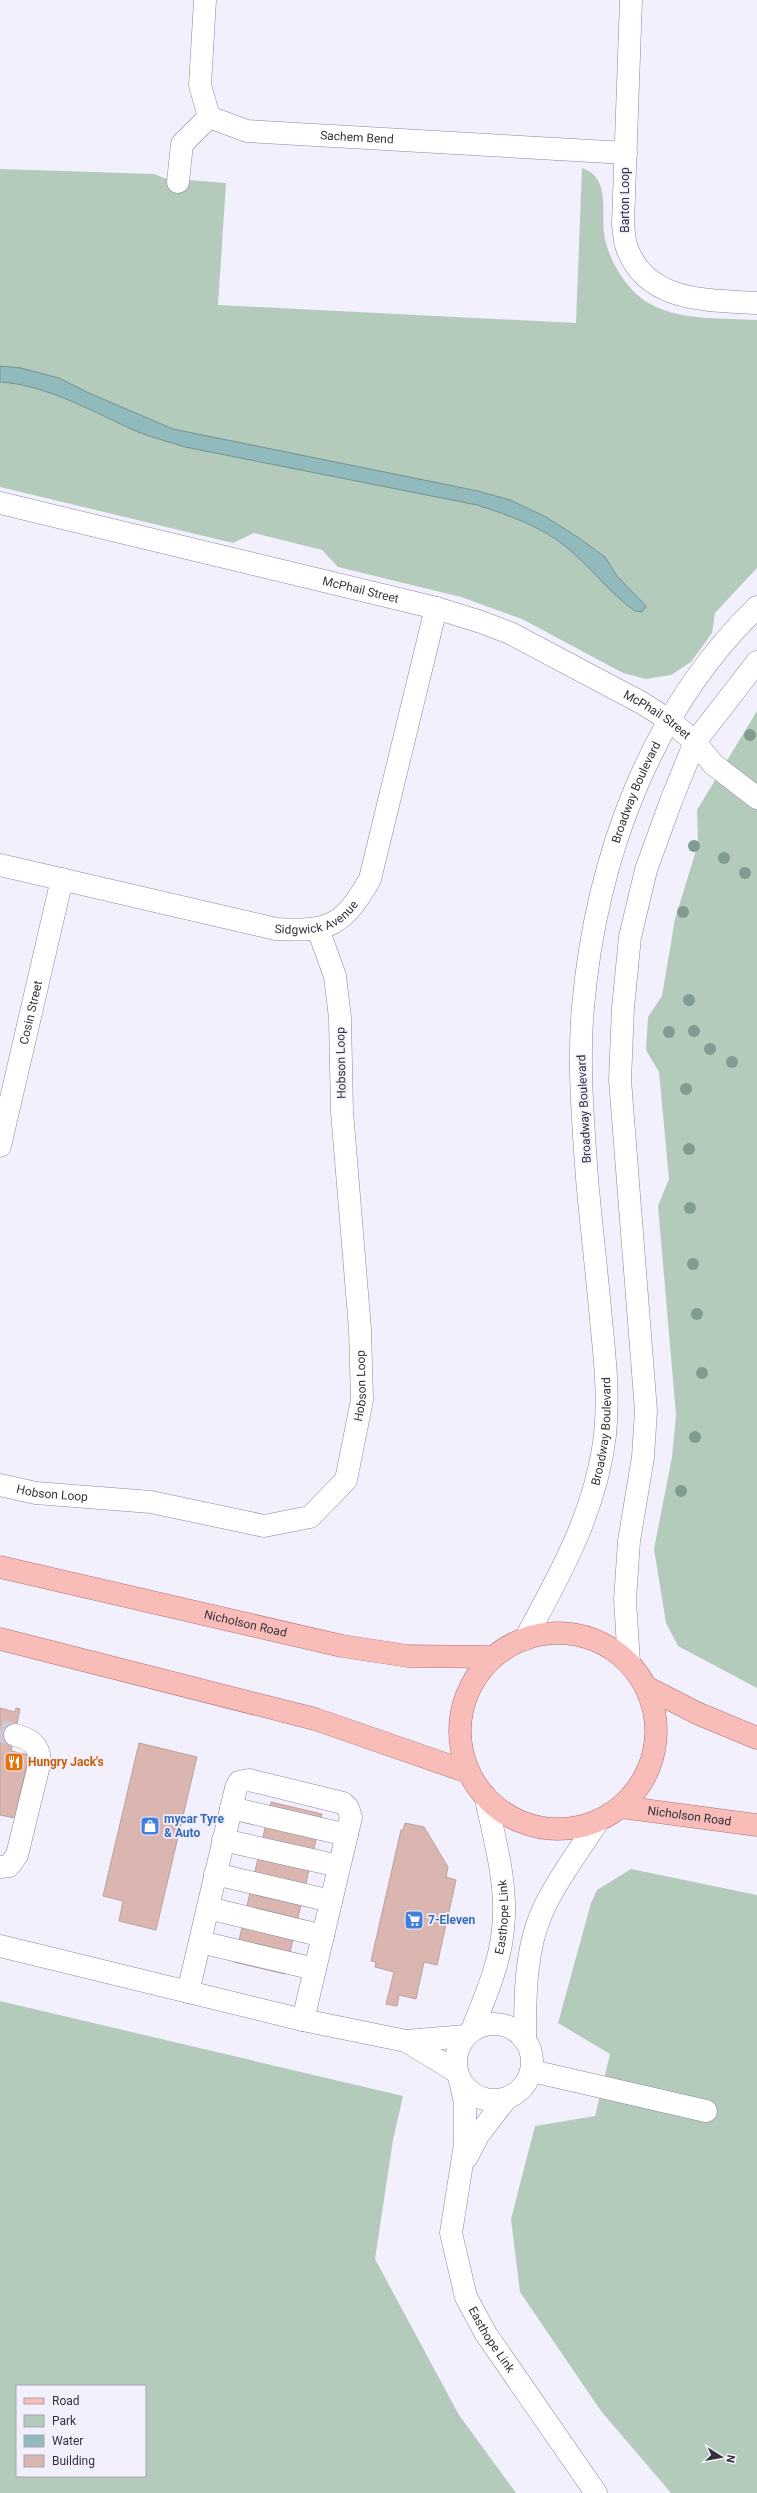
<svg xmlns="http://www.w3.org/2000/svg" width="757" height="2493" font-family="Roboto,sans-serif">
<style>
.green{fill:#b4cabb;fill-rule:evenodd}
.water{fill:#91babc;stroke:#759195}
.building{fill:#dbb6b1;stroke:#bba19e}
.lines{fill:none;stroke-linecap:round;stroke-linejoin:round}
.minor-tunnel{stroke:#cdcad6;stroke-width:22;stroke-dasharray:22 11;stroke-linecap:butt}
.minor-casing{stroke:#8b869a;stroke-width:23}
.major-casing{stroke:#b16f6f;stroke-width:23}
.minor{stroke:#fff;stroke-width:22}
.major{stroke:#f8bdb9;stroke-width:22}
.tree{fill:#819b91}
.labels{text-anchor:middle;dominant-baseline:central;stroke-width:3.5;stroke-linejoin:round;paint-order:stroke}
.street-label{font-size:12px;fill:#34313a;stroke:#f3f0fd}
.food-label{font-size:12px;font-weight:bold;fill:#c56008;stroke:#f3f0fd;text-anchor:start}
.shop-label{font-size:12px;font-weight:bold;fill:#366cbe;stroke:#f3f0fd;text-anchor:start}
</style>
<rect width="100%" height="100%" fill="#f3f0fd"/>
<g class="green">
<path d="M582,168C614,179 598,217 606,243C612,266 630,294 652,305C684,321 722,318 757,320V568L715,613L712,633L691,662L671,675L646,679L623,673L522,619L461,597L338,567L322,550L254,533L233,543L0,487V169L154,174L164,178L226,183L218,305L576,323Z"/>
<polygon points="757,711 757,1688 678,1646 666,1623 654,1549 672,1457 676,1415 658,1206 669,1179 659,1072 646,1050 648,1017 662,996 675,919 698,844 697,810"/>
<polygon points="631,1869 757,1895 757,2493 671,2493 601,2411 520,2292 511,2219 535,2126 595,2116 610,2054 558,2023 591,1903 597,1890"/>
<path d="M0,2001L403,2096L393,2140L375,2259L459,2415L516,2493H0ZM17,2386H145V2476H17Z"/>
</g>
<path class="water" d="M0,366L21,368L59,378L89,393L173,429L478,491L510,500L546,517L579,538L605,557L617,576L646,606L642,612L635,611C609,593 590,566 565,546C540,526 508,515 477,505L185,447C170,442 153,438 138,432C95,413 48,385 0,382Z"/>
<g class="building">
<polygon points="0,1708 15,1712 16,1708 20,1709 11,1751 29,1755 15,1818 0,1815"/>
<polygon points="139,1743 197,1757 156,1930 119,1921 123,1901 103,1896"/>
<polygon points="271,1802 322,1814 285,1974 234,1962"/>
<polygon points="405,1823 424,1827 448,1867 446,1877 456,1880 437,1965 424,1962 416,1999 399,1995 397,2006 386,2004 394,1972 375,1967 376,1962 371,1961 401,1830 403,1830"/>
</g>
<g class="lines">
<polyline class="minor-tunnel" points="0,1731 15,1735"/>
<g class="minor-casing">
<g id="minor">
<path id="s1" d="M205,0L200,85L209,117L247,131L626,153"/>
<path d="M631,0L623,224C624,232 624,241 627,248C647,303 709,300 757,303"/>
<polyline points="178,182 182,144 209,117"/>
<path id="s2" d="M0,503L436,608L481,622L510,633L642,703L669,720L695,742L713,764L757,798"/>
<path id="s3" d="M0,865L276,929C330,932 343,926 370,879L436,608"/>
<path id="s4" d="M0,1146L62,879"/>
<path id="s5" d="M0,1485L36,1493L151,1502L264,1526L310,1517L346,1480L362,1400L360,1329L342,1112L340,1018L335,976L318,929"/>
<path id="s6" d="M525,1639C561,1573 596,1511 605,1435C609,1397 605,1358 601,1320C597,1273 591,1225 587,1178C583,1122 578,1063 583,1007C596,860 649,712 757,607"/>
<polyline points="629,1663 625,1600 629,1541 643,1457 646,1411 620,1080 623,1008 630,937 646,870 671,801 695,742 757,662"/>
<polyline points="231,1808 347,1835"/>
<polyline points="223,1840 339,1866"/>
<path d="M0,1867L9,1866L17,1855L40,1761C39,1744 30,1739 15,1735"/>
<polyline points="215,1874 331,1901"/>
<polyline points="208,1908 323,1936"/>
<polyline points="200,1942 315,1969"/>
<polyline points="0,1946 303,2020 406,2041 466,2036"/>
<polyline points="188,1992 236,1788 239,1782 249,1780 343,1803 348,1808 351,1817 303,2020"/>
<circle cx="494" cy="2062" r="38"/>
<path id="s7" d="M472,2030C485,1997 500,1964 503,1929C508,1886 495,1841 486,1799"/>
<path d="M525,2039C525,1997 525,1949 543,1910C557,1879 580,1850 598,1821"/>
<polyline points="406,2041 457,2072"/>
<polyline points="532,2071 706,2111"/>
<path id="s8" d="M460,2080L465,2103V2144L451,2233L466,2297L486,2334L596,2493"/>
<polyline points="467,2157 479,2134 506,2099"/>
</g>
</g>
<g class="major-casing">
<g id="major">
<path id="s9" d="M0,1567L342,1646L408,1656L493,1657"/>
<circle cx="558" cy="1731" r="98"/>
<polyline points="0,1639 315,1719 468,1772"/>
<polyline points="646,1687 699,1714 757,1738"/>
<path id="s10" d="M621,1807L757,1825"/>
</g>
</g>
<use href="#minor" class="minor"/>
<use href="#major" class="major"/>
</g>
<g class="tree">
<circle cx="750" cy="735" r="6"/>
<circle cx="694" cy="846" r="6"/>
<circle cx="724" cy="858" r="6"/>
<circle cx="745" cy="873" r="6"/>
<circle cx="683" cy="912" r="6"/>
<circle cx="689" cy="1000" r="6"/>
<circle cx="694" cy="1031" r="6"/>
<circle cx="669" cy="1032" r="6"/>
<circle cx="710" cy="1049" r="6"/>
<circle cx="732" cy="1062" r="6"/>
<circle cx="686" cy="1089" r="6"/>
<circle cx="689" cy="1149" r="6"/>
<circle cx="690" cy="1208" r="6"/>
<circle cx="693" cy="1264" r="6"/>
<circle cx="697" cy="1314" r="6"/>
<circle cx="702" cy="1373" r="6"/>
<circle cx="695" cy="1437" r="6"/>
<circle cx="681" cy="1491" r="6"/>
</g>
<defs>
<g id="restaurant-square" transform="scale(1)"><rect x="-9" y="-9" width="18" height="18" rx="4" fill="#e8710a" stroke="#f3f0fd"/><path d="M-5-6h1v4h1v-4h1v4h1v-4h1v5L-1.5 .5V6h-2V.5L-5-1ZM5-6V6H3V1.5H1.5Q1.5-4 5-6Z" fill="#fff"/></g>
<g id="shop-square" transform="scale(1)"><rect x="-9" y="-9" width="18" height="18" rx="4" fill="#3f7fe0" stroke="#f3f0fd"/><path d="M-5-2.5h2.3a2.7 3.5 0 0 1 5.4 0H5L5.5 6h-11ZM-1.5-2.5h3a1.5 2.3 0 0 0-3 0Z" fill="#fff"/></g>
<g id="supermarket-square" transform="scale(1)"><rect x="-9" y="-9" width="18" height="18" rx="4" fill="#3f7fe0" stroke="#f3f0fd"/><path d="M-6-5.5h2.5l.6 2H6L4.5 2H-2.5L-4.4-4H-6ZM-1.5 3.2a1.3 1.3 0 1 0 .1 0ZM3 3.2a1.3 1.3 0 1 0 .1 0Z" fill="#fff"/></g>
</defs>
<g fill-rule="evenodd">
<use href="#restaurant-square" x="14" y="1762"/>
<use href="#shop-square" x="150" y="1826"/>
<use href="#supermarket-square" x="414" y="1920"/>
</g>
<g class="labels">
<g class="street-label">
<text stroke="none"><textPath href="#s1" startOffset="269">Sachem Bend</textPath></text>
<text transform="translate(625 200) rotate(-90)">Barton Loop</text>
<text stroke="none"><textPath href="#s2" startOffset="371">McPhail Street</textPath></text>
<text stroke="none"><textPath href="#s2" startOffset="695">McPhail Street</textPath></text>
<text stroke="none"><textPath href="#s6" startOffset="872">Broadway Boulevard</textPath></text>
<text stroke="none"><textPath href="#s3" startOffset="327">Sidgwick Avenue</textPath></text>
<text stroke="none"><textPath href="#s4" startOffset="137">Cosin Street</textPath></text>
<text transform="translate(341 1063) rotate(-91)">Hobson Loop</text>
<text transform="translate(584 1109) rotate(-93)">Broadway Boulevard</text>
<text stroke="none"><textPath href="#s5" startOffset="462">Hobson Loop</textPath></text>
<text stroke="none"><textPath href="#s6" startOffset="224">Broadway Boulevard</textPath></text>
<text stroke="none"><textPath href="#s5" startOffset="53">Hobson Loop</textPath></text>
<text stroke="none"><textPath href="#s9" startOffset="252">Nicholson Road</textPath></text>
<text stroke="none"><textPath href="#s10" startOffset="69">Nicholson Road</textPath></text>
<text stroke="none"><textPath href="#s7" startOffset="118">Easthope Link</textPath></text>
<text stroke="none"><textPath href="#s8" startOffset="270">Easthope Link</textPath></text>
</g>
<g class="food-label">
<text x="28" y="1762">Hungry Jack's</text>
</g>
<g class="shop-label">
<text x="164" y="1819">mycar Tyre<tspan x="164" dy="14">&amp; Auto</tspan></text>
<text x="428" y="1920">7-Eleven</text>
</g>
</g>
<rect x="16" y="2385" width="130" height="92" fill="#f3f0fd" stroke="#a7a4af"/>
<rect x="24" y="2398" width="20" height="6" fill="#f8bdb9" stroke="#a7a4af"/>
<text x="52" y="2405" font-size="12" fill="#34313a">Road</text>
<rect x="24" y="2415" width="20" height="12" fill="#b4cabb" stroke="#a7a4af"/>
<text x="52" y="2425" font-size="12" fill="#34313a">Park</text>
<rect x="24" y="2435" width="20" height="12" fill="#91babc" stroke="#a7a4af"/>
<text x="52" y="2445" font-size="12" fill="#34313a">Water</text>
<rect x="24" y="2455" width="20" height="12" fill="#dbb6b1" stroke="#a7a4af"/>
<text x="52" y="2465" font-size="12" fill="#34313a">Building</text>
<g transform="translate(721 2457) rotate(101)" stroke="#f3f0fd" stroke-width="3" paint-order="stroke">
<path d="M0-3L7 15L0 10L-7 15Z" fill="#34313a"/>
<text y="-6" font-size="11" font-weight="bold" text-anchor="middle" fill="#34313a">N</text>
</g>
</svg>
